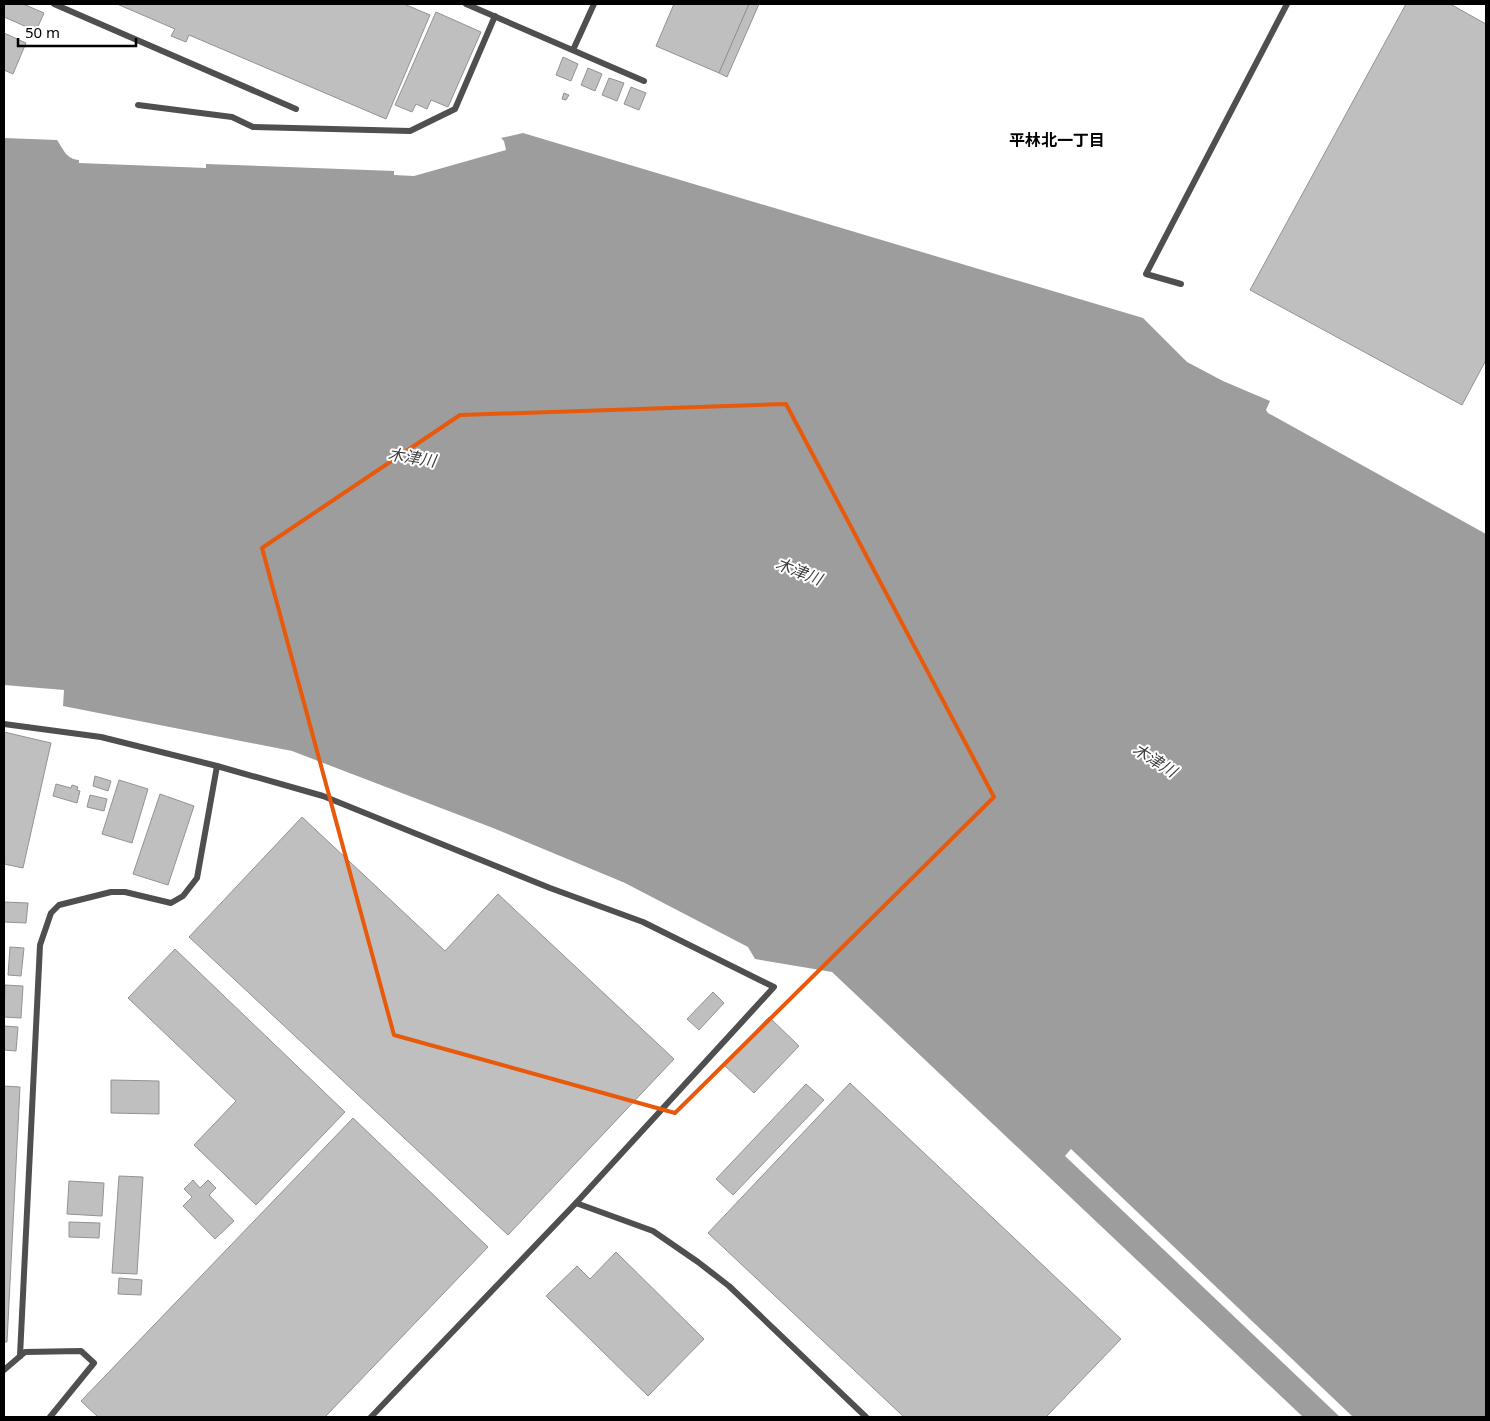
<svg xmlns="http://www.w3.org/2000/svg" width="1490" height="1421" font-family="'Noto Sans','Noto Sans JP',sans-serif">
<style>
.water{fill:#9d9d9d}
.pier{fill:#fff}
.building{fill:#bfbfbf;stroke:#939393}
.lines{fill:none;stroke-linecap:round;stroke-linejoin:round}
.lane{stroke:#4f4f4f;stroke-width:6}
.marked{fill:none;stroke:#e8590c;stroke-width:4;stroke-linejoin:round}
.labels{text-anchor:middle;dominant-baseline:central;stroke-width:4;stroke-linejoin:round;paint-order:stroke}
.neighbourhood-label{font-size:16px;font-weight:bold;fill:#000;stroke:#fff}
.water-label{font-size:16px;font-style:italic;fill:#3e3e3e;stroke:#fff}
</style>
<rect width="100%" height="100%" fill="#fff"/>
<path class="water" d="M523,133L1143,318L1187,362L1223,381L1270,401L1266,410L1268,413L1486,534V1417H1303L832,972L755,959L748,947L625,883L493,828L292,751L63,706L64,690L4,685V138L57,140C64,150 66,159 79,160V163L206,168V164L394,171V175L414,176L506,150L504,141L501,138Z"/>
<polygon class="pier" points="1071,1149 1353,1417 1340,1417 1065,1156"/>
<g class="building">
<polygon points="4,4 23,4 44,13 36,31 4,17"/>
<polygon points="117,4 404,4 430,15 386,119 189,35 186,42 171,36 175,29"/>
<polygon points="674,4 749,4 719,73 656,46"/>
<polygon points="749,4 759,4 727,77 719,73"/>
<polygon points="1406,4 1450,4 1486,24 1486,360 1462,405 1250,290"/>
<polygon points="436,12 481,32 448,107 431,100 427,109 416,104 412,112 395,105"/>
<polygon points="4,33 26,43 13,74 4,70"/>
<polygon points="563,57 578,64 571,81 556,75"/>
<polygon points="588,68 602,74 595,91 581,85"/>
<polygon points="609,78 624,83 617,101 602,95"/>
<polygon points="631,87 646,93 639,110 624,104"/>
<polygon points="564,93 569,95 566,100 562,99"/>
<polygon points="4,732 51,743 23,868 4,864"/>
<polygon points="95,776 111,781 108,791 93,786"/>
<polygon points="119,780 148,789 132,843 102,834"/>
<polygon points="56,784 71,788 72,785 78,787 77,790 80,791 77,803 53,796"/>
<polygon points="160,794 194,806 168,885 133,874"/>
<polygon points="90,795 107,799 104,811 87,807"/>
<polygon points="302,817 445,951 498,894 674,1059 508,1235 189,937"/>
<polygon points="4,902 28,903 26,923 4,922"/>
<polygon points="10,947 24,948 21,976 8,975"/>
<polygon points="175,949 345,1112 256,1205 194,1145 236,1101 128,998"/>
<polygon points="5,985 23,986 21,1018 4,1017"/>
<polygon points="713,992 724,1003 699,1030 687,1019"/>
<polygon points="769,1017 799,1046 754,1093 724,1065"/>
<polygon points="4,1026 18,1027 16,1051 4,1050"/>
<polygon points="111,1080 159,1081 159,1114 111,1113"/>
<polygon points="850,1083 1121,1339 1046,1417 904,1417 708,1233"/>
<polygon points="806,1084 824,1100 733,1195 716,1179"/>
<polygon points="4,1086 20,1087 7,1342 4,1342"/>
<polygon points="353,1118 488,1247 325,1417 98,1417 81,1401"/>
<polygon points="119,1176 143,1177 137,1274 112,1273"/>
<polygon points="193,1180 200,1188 208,1180 216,1188 209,1195 234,1221 215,1239 183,1206 192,1197 184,1189"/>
<polygon points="69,1181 104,1183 102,1216 67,1214"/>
<polygon points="69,1222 100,1223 99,1238 69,1237"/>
<polygon points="616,1252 704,1339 648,1396 546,1296 577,1266 590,1279"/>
<polygon points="119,1278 142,1280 141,1295 118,1294"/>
</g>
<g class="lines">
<g class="lane">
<polyline points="54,4 296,109"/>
<polyline points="466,4 644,81"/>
<polyline points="573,50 594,4"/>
<polyline points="138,105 232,117 253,127 410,131 455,109 495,16"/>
<polyline points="1181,284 1146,274 1287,4"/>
<polyline points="4,724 101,737 217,766 323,796 550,888 643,922 774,987 576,1203 371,1417"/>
<polyline points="576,1203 653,1231 698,1262 729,1286 866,1417"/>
<polyline points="20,1356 40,945 51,913 59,905 111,892 125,892 171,903 183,896 197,878 217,766"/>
<polyline points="4,1370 25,1352 81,1351 94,1363 50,1417"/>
</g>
</g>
<path class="marked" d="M786,404L994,797L675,1113L394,1035L262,548L460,415Z"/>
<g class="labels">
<g class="neighbourhood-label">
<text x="1057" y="140">平林北一丁目</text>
</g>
<g class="water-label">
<text transform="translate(412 457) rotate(9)">木津川</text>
<text transform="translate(799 571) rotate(21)">木津川</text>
<text transform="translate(1155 760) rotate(32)">木津川</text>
</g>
</g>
<rect width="1490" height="1421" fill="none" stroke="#000000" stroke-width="10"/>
<path d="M18 38v8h118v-8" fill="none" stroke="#000000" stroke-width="2.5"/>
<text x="25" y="38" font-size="15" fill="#000000" stroke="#ffffff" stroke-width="4" paint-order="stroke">50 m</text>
</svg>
